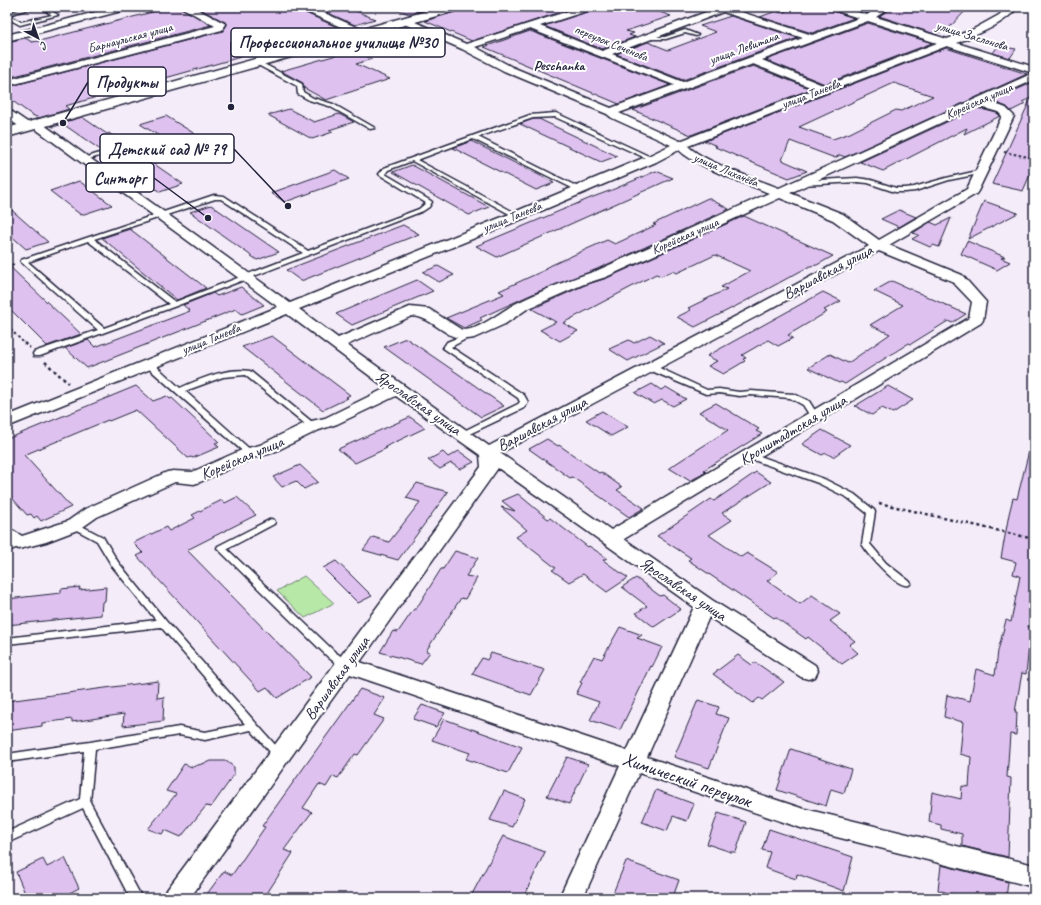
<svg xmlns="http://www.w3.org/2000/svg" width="1041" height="905" font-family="Caveat,sans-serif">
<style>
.green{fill:#b8e8a7;stroke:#6d8571}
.building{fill:#dec1ef;stroke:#22223b;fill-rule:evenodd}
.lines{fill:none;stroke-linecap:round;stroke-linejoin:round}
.lane-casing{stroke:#22223b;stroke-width:3}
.street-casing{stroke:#22223b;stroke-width:3}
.secondary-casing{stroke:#22223b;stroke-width:3}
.path-far1{stroke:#22223b;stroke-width:2;stroke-dasharray:2.5 2.5;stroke-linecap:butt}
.path{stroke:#22223b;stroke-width:2.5;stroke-dasharray:3 3;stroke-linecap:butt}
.lane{fill:#fff;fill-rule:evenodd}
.street{fill:#fff;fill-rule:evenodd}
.secondary{fill:#fff;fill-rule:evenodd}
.labels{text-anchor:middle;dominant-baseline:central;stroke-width:4;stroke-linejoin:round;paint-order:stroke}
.far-street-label{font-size:13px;fill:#22223b;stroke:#fff}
.far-neighbourhood-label{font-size:14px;font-weight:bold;fill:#22223b;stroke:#fff}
.street-label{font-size:16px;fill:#22223b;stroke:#fff}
.near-street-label{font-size:19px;fill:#22223b;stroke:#fff}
.leader{fill:none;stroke:#22223b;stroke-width:1.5}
.callout-dot{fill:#22223b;stroke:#fff;stroke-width:1.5}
.callout{fill:#fff;stroke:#22223b;stroke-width:1.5}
.callout-label{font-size:17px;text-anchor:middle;font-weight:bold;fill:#22223b}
</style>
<rect width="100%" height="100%" fill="#f5ecfa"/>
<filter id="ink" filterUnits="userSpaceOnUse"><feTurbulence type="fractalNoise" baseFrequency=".025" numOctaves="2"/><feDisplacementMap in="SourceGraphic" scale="8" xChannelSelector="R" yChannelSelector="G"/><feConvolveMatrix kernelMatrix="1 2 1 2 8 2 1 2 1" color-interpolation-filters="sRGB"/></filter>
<g filter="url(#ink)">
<polygon class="green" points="304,576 334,603 305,618 277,591"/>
<g class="building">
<polygon points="172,7 180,7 211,25 7,78 7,42 25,38 32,42 39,41"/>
<polygon points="196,7 296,7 299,10 341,29 65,106 69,109 39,118 32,115 7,97 7,87 223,31 227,25 227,23"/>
<polygon points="315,7 346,7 375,19 355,25"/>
<polygon points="392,7 435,7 409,14"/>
<polygon points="461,7 576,7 472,41 425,21 458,11"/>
<polygon points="596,7 646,7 671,16 626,31 634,33 629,35 635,37 602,49 544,26 593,10"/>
<polygon points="796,7 826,7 830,10 854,18 812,33 760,17 776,11 781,13"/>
<polygon points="848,7 876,7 867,13"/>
<polygon points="892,7 969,7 949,28 935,34 879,16"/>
<polygon points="731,16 798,38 683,80 616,54 648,42 668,50 716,32 700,26"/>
<polygon points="868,23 932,43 825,84 766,60"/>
<polygon points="530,31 670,85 619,104 484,47"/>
<polygon points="341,44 372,59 356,64 390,79 326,100 304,88 303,83 281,71 340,54 337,45"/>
<polygon points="998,46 1016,49 1010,58 993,53"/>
<path d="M946,48L1027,74L845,157L840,155L835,158L790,141L782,160L807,171L789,178L715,147L717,146L705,141ZM894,83L933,96L901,111L896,110L850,133L833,139L799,127Z"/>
<polygon points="753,66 811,89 691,135 633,110"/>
<polygon points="1034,82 1034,165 1023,191 992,184 1031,98 1022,102 1025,104 1011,111 1007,107 991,101"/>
<polygon points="977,108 997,113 1000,116 964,134 967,128 883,171 860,162"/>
<polygon points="289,109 314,122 339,114 354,122 329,130 333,132 312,139 268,115"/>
<polygon points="166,116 195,134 169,142 140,124"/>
<polygon points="82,117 107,134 109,133 124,144 102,151 63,124 53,127 51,126"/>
<polygon points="533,119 539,119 617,156 601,162 520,124"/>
<polygon points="471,141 541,176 554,183 536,190 453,148"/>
<polygon points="131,148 183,184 160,192 108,155"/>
<polygon points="412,165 489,207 469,215 393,172"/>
<polygon points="335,170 349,179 285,202 271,193"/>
<polygon points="656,171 673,178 497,257 476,246 593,197 612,190"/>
<polygon points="79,181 112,205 81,215 50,191"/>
<polygon points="708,198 729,209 595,270 537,292 480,318 482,320 464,328 446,318 504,294 499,291 547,269 545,268 607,240 615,244 656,225 653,224"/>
<polygon points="984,201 1018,213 968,239"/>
<polygon points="211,205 279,252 257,260 190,212"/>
<polygon points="7,206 48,242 26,249 7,232"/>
<polygon points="899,210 916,217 899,227 881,219"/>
<polygon points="744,216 833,256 817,265 810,266 740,304 695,327 677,317 691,310 688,308 727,289 721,287 750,271 715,255 677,273 673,271 661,276 656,274 563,323 578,331 560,341 540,330 556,322 532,309 585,285 607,278"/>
<polygon points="951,218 939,247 933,245 930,247 912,239 919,235 913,233 930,222 937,225"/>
<polygon points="403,225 419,234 301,281 286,270"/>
<polygon points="130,229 206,288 177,300 102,238"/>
<polygon points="967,241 1005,257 1001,258 1010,262 997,270 961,254"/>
<polygon points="7,264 47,302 81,334 47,346 7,306"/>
<polygon points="438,266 454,275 439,282 423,272"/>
<polygon points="417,280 433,291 352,325 336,314"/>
<polygon points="892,281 966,314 952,323 948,321 911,344 909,343 845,384 841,382 839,383 808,368 830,354 848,363 890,334 870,325 903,305 874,291"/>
<polygon points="241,287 264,305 242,314 236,309 87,368 65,348 88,340 95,347 190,311 183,305 213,293 217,296"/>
<polygon points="823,292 841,301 824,310 827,312 788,335 793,338 778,346 768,340 742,355 746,358 743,359 745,361 723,374 708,366 717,361 707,356"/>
<polygon points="650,335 664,343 628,361 609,349 629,340 634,343"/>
<polygon points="272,336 350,395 346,397 348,398 323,410 242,347"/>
<polygon points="406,338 460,375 504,406 481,417 384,347"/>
<polygon points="652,384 661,390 666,387 686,399 673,406 662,400 654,404 635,393"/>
<polygon points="136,386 153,401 167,396 170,399 172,398 219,442 215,443 219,447 193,458 191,457 188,458 136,410 109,421 108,420 24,455 71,507 41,521 37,516 34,518 31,514 27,515 7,492 7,439"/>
<polygon points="888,386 913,400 893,413 882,408 872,415 855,406"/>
<polygon points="716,403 759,429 756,431 762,434 704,470 706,472 690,481 669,468 728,430 699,412"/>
<polygon points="602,411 628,427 611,436 586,420"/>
<polygon points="410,417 425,428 385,447 387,448 355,463 338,449"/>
<polygon points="822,430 850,445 833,457 826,453 822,455 802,444"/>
<polygon points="547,439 558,446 559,445 599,473 601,472 622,487 617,490 644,508 629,517 572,477 570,478 529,449"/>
<polygon points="459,451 474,462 460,469 451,463 440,469 428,460 443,452 448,457"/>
<polygon points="1029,451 1034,451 1034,595 1028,627 1034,629 1034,634 1031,646 1029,646 1026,674 1022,673 1015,712 1017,712 1016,735 1010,734 1007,777 1011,778 1008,857 962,846 962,834 941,829 941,825 929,822 932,792 961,799 962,786 969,787 971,757 960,754 963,722 944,717 947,695 970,701 976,669 995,675 998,651 1006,620 1011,622 1020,576 1013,574 1016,562 1001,558 1009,514 1013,498 1017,499"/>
<polygon points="300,465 318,482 304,489 296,481 282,487 273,477"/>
<polygon points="756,472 771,482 722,513 732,520 709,535 741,557 747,553 778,572 767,581 800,604 812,595 840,614 830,621 855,641 849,645 858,653 842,664 808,637 806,639 775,617 774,618 688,560 691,558 657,536 711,499 714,501"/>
<polygon points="417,483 448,492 398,560 363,550 373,537 389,542 420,502 406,498"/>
<polygon points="518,494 548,519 550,518 588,547 589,546 607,558 603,560 628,578 607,592 583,574 569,582 552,570 556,568 516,537 527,530 501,507 515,511 502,501"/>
<polygon points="237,497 256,515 187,550 311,677 277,698 267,687 260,691 239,668 137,556 143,553 133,543 166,527 169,531 195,518 192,515 222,500 225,503"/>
<polygon points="455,551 478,558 466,576 477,578 465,599 461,598 426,651 430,652 421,664 380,652 393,631 398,632 414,609 416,609 441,569 443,569"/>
<polygon points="336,561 352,576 372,596 358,603 323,568"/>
<polygon points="636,578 660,596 663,595 681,609 654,627 636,613 647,606 622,587"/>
<polygon points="80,587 79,590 106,587 105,601 102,602 101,615 7,625 7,599 61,593 61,589"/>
<polygon points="620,627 642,635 637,638 662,647 652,667 651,666 620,730 590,720 599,702 576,694 582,683 580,682 594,656 602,659"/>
<polygon points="491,653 545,670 531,695 472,674 482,658 487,660"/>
<polygon points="738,655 752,665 755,662 784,682 762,700 759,698 753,703 713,674"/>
<polygon points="158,681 157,698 164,697 163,721 123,726 124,714 72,722 72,719 42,723 42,726 7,731 7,701"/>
<polygon points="360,689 385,698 374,715 384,719 358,755 355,754 338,778 333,776 326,787 319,784 303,808 312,812 284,850 293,853 264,898 204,898 224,871 232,875 265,827 262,826"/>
<polygon points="698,700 719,707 716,714 729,718 709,768 674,757"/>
<polygon points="422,705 445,713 436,727 413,719"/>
<polygon points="444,719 522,747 508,773 466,759 470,753 432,740"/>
<polygon points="791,749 851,769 844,793 831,789 826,806 777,790"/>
<polygon points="567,757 588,764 569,804 547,796"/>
<polygon points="211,761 226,761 234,767 234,775 211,807 206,806 181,837 165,830 162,834 148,829 176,794 166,791 184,764 192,767"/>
<polygon points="656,790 694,804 687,821 673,816 667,831 642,822"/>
<polygon points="504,791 525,799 512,827 490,820"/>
<polygon points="718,813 746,822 736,852 731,852 707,844"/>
<polygon points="769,829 853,857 844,891 797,874 796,879 765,868 770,852 762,850"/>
<polygon points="503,836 545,852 523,898 470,898"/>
<polygon points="65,858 79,888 60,898 27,898 16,872 43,859 47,867"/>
<polygon points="626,861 679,880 673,897 662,893 660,898 611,898"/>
<polygon points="941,865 1008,882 1006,898 966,898 938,890"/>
</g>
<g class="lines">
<g class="lane-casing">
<g id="lane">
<polygon points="29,7 36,7 8,15 21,22 52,15 40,7 45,7 58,15 20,25 7,18 7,13"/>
<polygon points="685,30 698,35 696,36 685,33 666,39 649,39 647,38 649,37 665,37"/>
<polygon points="256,62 260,62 302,84 303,92 313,98 333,104 375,128 370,129 329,106 309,100 298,94 297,86 256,64"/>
<path d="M556,113L655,159L650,160L555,117L533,118L478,137L580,188V190H576L473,139L417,160L519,215V217H515L412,161L388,170L385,174L431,201L432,202L429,207L423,211L176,306L40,356H34L33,354L34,352L98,330L21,262V260L214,195L224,196L308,251L419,209L426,203L380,175L379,174L384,168L530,115ZM215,199H221L303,253L175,302L94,239ZM88,241L169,304L104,328L28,262Z"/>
<polygon points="144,139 147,141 146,142 86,160 81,159"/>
<polygon points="982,170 985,172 984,173 949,180 915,191 905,192 895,192 868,183 857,182 802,185 799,183 802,181 857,178 871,180 896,188 905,188 914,187 946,178"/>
<polygon points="469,333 473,335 471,336 453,346 451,347 524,395 528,402 524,408 463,437 460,437 459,435 460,433 518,404 520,402 518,398 443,348 447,342"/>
<path d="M146,362H152L180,388C200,379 227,367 250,371L317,426L313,428H310L245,375L223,377L185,391L254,453L250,455H247L146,366L145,364Z"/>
<polygon points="647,365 653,365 707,390 719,389 739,392 751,391 794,394 809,401 819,417 818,419 812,419 803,405 790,398 751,395 739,396 719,393 706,394 647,369 646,367"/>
<path d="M748,454H754L824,479L854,494L874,510L875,512L870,544L886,563L909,581L911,583L909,585C897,589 868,554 862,544L867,513L848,498L818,483L748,458L747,456Z"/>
<path d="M271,519L274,520L275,522L274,524L227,549L335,652L349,662L351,665L349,668C342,670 335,662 329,658L217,548L218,546Z"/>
<polygon points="74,522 103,537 118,562 166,621 285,756 284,759 280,760 276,759 251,730 205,740 179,735 95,749 90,802 142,898 130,898 83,808 7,843 7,832 80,799 84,751 7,762 7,754 90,742 179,727 205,732 245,724 161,627 7,644 7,638 156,620 112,566 97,541 71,527 70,525"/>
<polygon points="19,540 22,541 23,543 22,545 7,552 7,545"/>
</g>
</g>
<g class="street-casing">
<g id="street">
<polygon points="115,7 131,7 129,9 7,41 7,35"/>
<polygon points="181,7 193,7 226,24 222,30 7,86 7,80 215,26"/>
<polygon points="298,7 311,7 365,31 367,33 365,35 359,35 300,9"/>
<path d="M581,7H595L593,9L540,26L602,51L714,9L712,7H726L812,35L859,18L830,9L828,7H843L867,15L879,7H891L876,17L947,39L972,30L999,15L1007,7H1018C1003,25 978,34 957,43L1034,67V80L987,101L1006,108L1014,116L978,191L976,194L889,245L962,275L986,302L983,320L981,323L624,539L712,600L815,665L818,671L815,677L808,679L801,677L709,617L647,757L801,808L1034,865V887L801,828L639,773L583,898H559L620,766L350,674L190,898H164L167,890L481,467L480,455L396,396L337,424L319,430L272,453L256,457L200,482L194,484L175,482L97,517L80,529L46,542L19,549L7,544V529L14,531L22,536L68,521L85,509L167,472L173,471L192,472L244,449L260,445L307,422L325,418L386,388L287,314L7,427V416L278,307L33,127L31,129H23L7,118V110L11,111L30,124L32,122H40L290,303L512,213L648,156L671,145L612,118L607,114L504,71L462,49L402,23L400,21L402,19H408L466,44ZM723,12L803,38L683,82L612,54ZM868,21L937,43L825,86L762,60ZM530,29L674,85L611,108L512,67L475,47ZM947,46L1033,73L779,188C756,179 704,162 688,146ZM753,64L815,89L680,141L619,113ZM977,106L998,112L1002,116L967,189L879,240L843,214L790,193ZM679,150C696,167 745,183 769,193L596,271C570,279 544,290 519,302C503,309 480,331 462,330L429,309L410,307L338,338L299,309L522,219L656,162ZM780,198L833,220L869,246L489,446L347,345L412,316C435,317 449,345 474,338L505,324L527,309L584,284L606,277ZM879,251L952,281L972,302L969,318L611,530L500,453ZM498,468L694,607L627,751L360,662Z"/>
</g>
</g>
<g class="secondary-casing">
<polygon id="secondary" points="441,7 460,7 458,10 7,137 7,128"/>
</g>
<g class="path-far1">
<polyline points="1004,152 1034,158"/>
<polyline points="7,267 14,264"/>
<polyline points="7,326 25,344"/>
</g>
<g class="path">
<polyline points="24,343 30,348"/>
<polyline points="45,362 68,383"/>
<polyline points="879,503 1034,539"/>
</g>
<use href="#lane" class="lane"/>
<use href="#street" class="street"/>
<use href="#secondary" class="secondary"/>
</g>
</g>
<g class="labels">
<g class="far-street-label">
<text transform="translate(972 36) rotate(17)">улица Заслонова</text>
<text transform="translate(130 38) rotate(-15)">Барнаульская улица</text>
<text transform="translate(611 43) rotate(22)">переулок Сеченова</text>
<text transform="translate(744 48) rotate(-20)">улица Левитана</text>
<text transform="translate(811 94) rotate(-21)">улица Танеева</text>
<text transform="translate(979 101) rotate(-24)">Корейская улица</text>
<text transform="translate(726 170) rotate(23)">улица Лихачёва</text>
<text transform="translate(512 217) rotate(-22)">улица Танеева</text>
<text transform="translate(685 236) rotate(-24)">Корейская улица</text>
<text transform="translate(211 339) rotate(-22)">улица Танеева</text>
</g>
<g class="far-neighbourhood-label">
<text x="559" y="65">Peschanka</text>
</g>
<g class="street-label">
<text transform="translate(828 272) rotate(-28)">Варшавская улица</text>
<text transform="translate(418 403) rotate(35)">Ярославская улица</text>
<text transform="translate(542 424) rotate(-28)">Варшавская улица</text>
<text transform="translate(793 430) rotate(-31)">Кронштадтская улица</text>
<text transform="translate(242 458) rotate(-23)">Корейская улица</text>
<text transform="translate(683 589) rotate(34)">Ярославская улица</text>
<text transform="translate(337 678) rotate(-54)">Варшавская улица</text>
</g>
<g class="near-street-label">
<text transform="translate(687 780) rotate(19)">Химический переулок</text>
</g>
</g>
<path class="leader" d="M231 107L231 42M63 123L88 82M288 206L234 149M208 218L154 178"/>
<g class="callout-dot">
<circle cx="231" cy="107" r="4"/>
<circle cx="63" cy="123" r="4"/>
<circle cx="288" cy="206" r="4"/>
<circle cx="208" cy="218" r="4"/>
</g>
<g class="callout">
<rect x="231" y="28" width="214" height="29" rx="4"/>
<rect x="88" y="67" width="78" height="29" rx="4"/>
<rect x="100" y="134" width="134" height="29" rx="4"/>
<rect x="86" y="163" width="68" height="29" rx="4"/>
</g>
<g class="callout-label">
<text x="338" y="48">Профессиональное училище №30</text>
<text x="127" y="88">Продукты</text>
<text x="167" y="155">Детский сад № 79</text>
<text x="120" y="184">Синторг</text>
</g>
<rect width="1041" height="905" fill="none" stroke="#fff" stroke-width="24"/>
<rect x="12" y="12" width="1017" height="881" fill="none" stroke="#22223b" stroke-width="1.5" filter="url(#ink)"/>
<g transform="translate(38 38) rotate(139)" stroke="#ffffff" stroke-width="3" paint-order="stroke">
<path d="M0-3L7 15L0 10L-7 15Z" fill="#22223b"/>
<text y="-6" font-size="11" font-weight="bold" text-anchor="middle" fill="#22223b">С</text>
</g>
</svg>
